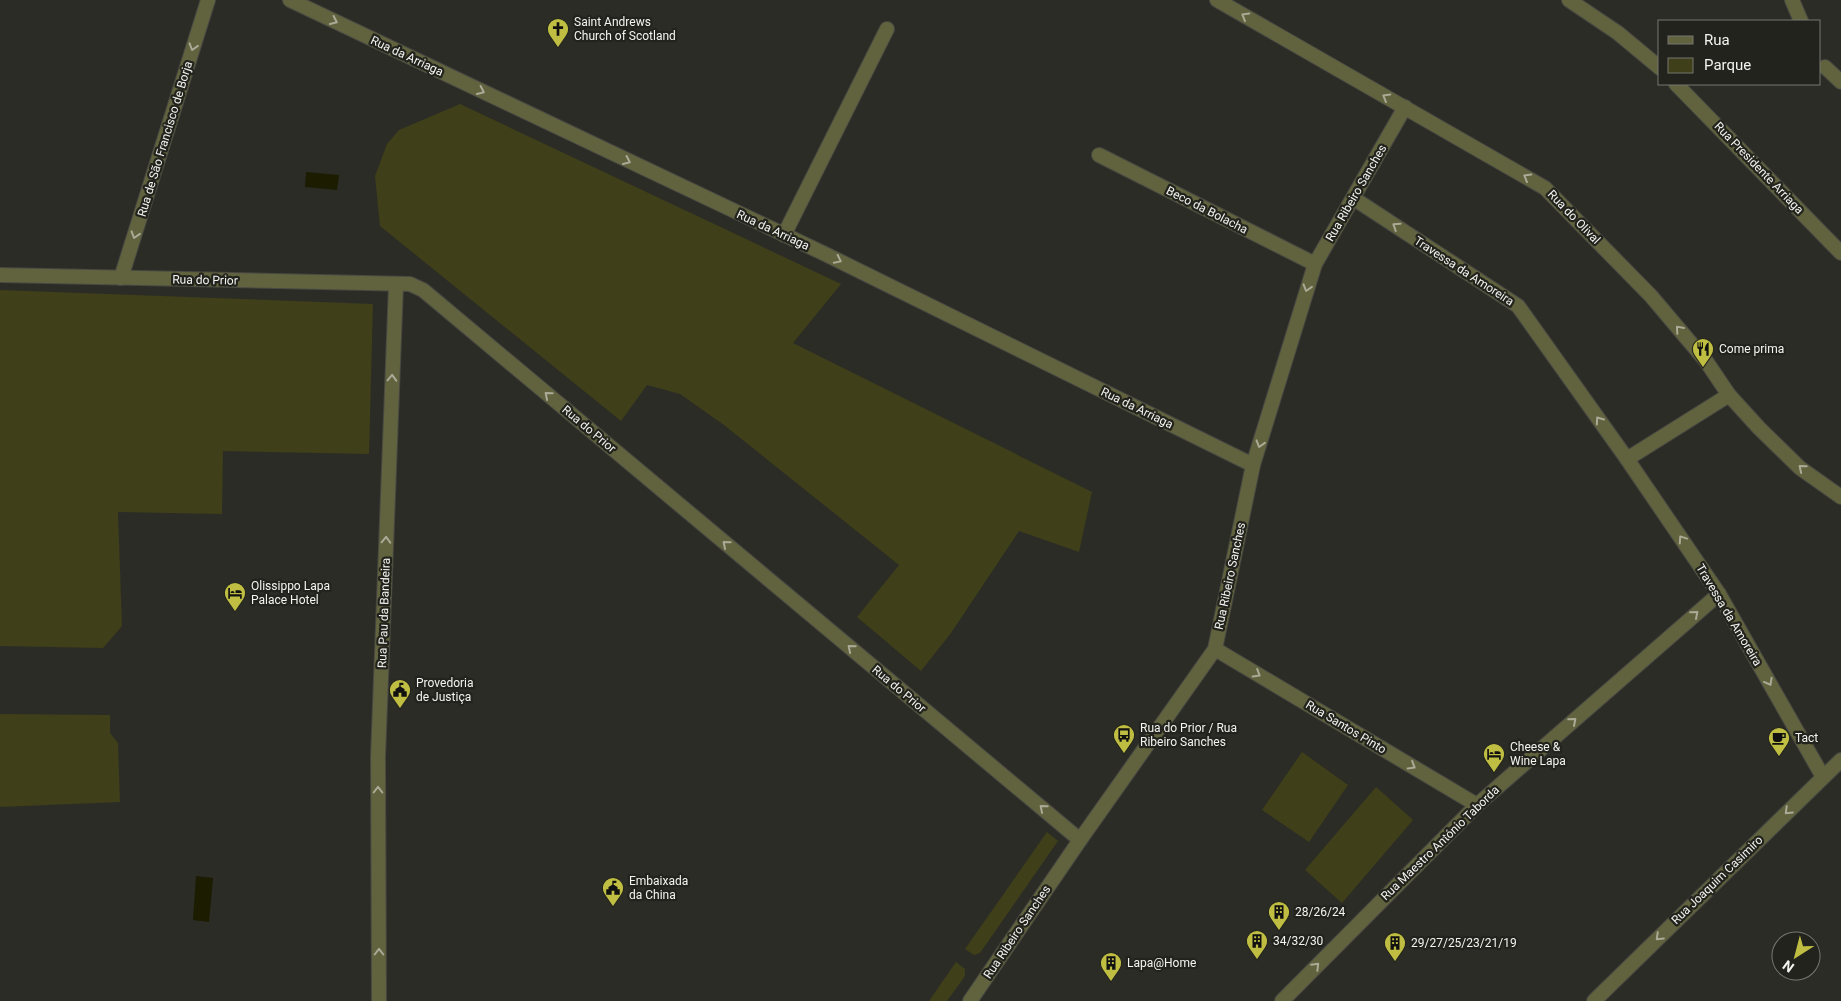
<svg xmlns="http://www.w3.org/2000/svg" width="1841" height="1001" font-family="Roboto,sans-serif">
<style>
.green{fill:#3f3f19}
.water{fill:#1c1c00}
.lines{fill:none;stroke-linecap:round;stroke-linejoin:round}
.service-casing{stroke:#484843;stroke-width:16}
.minor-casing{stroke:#484843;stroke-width:16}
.tertiary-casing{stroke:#484843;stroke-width:16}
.service{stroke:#61623e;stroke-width:14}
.minor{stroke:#61623e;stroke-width:14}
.tertiary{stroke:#61623e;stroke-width:14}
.oneway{stroke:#aaaa96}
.labels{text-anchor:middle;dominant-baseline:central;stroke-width:4.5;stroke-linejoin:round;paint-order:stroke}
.poi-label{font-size:12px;fill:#f3f3ef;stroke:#22231d;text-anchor:start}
.street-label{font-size:12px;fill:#f3f3ef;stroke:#22231d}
</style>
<rect width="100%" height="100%" fill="#2c2c27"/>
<g class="green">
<polygon points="460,104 841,284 793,343 1092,492 1079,552 1019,531 951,633 921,671 857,617 899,565 724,425 680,394 647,385 621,421 380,226 375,176 387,144 399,130"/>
<polygon points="0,290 373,304 369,454 223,451 222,514 118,512 122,626 103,648 0,646"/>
<polygon points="0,714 110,715 110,733 118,743 120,802 0,807"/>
<polygon points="1302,752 1348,785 1309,842 1262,810"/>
<polygon points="1376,787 1413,820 1342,903 1305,870"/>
<polygon points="1047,832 1058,841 980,953 974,955 965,949"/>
<polygon points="956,962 965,969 965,976 947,1001 929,1001"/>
</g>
<g class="water">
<polygon points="306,172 339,175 337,190 305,187"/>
<polygon points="196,876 213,878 209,922 193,920"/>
</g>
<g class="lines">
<g class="service-casing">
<g id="service">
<polyline points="1792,0 1801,21"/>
<polyline points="784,235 887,29"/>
</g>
</g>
<g class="minor-casing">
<g id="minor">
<polyline points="290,0 823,253 1253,465"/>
<polyline points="1217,0 1545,188 1651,296 1706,361 1729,395 1759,428 1800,468 1841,497"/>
<polyline points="1825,67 1841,82"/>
<polyline points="1099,155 1315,264"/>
<polyline points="1353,198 1518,306 1627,459 1719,594 1823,777"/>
<polyline points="0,275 410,284 423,290 1080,840"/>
<polyline points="121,278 208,0"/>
<polyline points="1627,459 1729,395"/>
<polyline points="1215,649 1477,805"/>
<polyline points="379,1001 378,757 396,285"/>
<polyline points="970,1001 1080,840 1215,649 1253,465 1315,264 1405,107"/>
<polyline points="1282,1001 1477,805 1719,594"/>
<polyline points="1594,1001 1841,760"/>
</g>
</g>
<g class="tertiary-casing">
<g id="tertiary">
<polyline points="1569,0 1618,33 1660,68"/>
<polyline points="1676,84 1841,253"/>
</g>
</g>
<use href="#service" class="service"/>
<use href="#minor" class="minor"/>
<use href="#tertiary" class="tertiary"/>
</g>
<defs><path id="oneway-chevron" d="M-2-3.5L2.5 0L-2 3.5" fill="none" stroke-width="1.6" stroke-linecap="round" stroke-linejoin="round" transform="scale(1.25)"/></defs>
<g class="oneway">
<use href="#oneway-chevron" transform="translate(1245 16) rotate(-150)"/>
<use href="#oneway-chevron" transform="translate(334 21) rotate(25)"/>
<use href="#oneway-chevron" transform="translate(193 47) rotate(107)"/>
<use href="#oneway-chevron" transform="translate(481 91) rotate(25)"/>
<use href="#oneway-chevron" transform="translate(1386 97) rotate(-150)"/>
<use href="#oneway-chevron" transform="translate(627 161) rotate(25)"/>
<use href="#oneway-chevron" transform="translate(1527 177) rotate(-150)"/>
<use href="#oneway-chevron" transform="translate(1396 226) rotate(-147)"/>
<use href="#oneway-chevron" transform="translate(135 235) rotate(107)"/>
<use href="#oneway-chevron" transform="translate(838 260) rotate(26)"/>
<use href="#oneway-chevron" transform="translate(1307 288) rotate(107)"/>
<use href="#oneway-chevron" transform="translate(1679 329) rotate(-131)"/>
<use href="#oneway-chevron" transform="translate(392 378) rotate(-88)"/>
<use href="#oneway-chevron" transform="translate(548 395) rotate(-140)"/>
<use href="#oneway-chevron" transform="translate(1599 420) rotate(-125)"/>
<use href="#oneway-chevron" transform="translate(1260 444) rotate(107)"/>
<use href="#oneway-chevron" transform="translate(1802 468) rotate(-141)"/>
<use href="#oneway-chevron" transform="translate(1682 539) rotate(-124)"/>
<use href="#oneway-chevron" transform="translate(386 540) rotate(-88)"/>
<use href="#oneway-chevron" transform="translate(726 544) rotate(-140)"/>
<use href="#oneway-chevron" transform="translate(1695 614) rotate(-41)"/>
<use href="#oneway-chevron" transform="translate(851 648) rotate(-140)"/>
<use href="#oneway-chevron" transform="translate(1257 674) rotate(31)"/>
<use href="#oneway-chevron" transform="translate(1769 682) rotate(61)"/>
<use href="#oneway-chevron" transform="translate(1573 721) rotate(-41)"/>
<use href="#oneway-chevron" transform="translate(1412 766) rotate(31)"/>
<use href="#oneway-chevron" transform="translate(378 790) rotate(-90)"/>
<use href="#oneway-chevron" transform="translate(1043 808) rotate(-140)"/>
<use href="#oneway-chevron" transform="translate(1788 811) rotate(136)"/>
<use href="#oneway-chevron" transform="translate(1659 937) rotate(136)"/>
<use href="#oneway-chevron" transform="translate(379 952) rotate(-90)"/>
<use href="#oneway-chevron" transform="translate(1316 966) rotate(-45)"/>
</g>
<defs>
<g id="church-pin" transform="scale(1.125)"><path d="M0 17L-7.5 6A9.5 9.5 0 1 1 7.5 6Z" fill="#bfbe42" stroke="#22231d"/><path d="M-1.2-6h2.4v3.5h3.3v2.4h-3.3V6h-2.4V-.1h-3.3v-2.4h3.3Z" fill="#111"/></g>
<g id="restaurant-pin" transform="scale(1.125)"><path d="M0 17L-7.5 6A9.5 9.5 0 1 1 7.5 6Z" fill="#bfbe42" stroke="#22231d"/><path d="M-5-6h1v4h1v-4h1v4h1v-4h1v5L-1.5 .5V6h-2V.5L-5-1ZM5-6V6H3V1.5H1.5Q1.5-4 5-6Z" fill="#111"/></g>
<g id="hotel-pin" transform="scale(1.125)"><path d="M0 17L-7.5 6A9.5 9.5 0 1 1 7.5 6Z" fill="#bfbe42" stroke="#22231d"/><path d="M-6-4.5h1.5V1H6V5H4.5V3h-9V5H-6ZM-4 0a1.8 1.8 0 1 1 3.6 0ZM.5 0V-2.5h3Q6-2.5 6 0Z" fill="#111"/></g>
<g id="civic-pin" transform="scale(1.125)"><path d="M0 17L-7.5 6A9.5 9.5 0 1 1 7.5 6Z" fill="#bfbe42" stroke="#22231d"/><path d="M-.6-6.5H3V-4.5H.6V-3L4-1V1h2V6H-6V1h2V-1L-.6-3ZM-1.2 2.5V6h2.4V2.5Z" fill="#111"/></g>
<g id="bus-pin" transform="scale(1.125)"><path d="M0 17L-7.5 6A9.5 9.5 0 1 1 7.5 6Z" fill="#bfbe42" stroke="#22231d"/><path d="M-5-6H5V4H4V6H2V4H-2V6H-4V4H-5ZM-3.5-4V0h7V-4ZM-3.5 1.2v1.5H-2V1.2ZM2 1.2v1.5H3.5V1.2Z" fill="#111"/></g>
<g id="cafe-pin" transform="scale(1.125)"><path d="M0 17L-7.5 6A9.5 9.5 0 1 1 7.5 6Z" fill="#bfbe42" stroke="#22231d"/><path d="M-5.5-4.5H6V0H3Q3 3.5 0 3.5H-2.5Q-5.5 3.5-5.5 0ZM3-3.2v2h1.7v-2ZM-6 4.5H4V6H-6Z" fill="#111"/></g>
<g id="building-pin" transform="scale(1.125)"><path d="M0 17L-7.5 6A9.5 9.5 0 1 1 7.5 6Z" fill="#bfbe42" stroke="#22231d"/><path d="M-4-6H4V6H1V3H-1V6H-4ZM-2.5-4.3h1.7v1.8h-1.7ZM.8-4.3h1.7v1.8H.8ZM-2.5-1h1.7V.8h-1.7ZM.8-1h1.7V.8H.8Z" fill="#111"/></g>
</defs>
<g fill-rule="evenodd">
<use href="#church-pin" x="558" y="29"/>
<use href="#restaurant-pin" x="1703" y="349"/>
<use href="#hotel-pin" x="235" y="593"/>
<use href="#civic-pin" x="400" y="690"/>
<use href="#bus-pin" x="1124" y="735"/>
<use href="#cafe-pin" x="1779" y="738"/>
<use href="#hotel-pin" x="1494" y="754"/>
<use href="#civic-pin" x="613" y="888"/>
<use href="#building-pin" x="1279" y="912"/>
<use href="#building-pin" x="1257" y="941"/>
<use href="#building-pin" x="1395" y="943"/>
<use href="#building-pin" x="1111" y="963"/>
</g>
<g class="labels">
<g class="poi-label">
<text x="574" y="22">Saint Andrews<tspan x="574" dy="14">Church of Scotland</tspan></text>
<text x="1719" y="349">Come prima</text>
<text x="251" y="586">Olissippo Lapa<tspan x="251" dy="14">Palace Hotel</tspan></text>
<text x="416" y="683">Provedoria<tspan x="416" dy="14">de Justiça</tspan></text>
<text x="1140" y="728">Rua do Prior / Rua<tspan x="1140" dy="14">Ribeiro Sanches</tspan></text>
<text x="1795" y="738">Tact</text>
<text x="1510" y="747">Cheese &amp;<tspan x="1510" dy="14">Wine Lapa</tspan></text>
<text x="629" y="881">Embaixada<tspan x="629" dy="14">da China</tspan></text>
<text x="1295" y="912">28/26/24</text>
<text x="1273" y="941">34/32/30</text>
<text x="1411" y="943">29/27/25/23/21/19</text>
<text x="1127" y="963">Lapa@Home</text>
</g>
<g class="street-label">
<text transform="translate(407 56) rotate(25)">Rua da Arriaga</text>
<text transform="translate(165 139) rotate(-73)">Rua de São Francisco de Borja</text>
<text transform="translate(1759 168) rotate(46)">Rua Presidente Arriaga</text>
<text transform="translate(1356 193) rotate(-60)">Rua Ribeiro Sanches</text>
<text transform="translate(1207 210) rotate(27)">Beco da Bolacha</text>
<text transform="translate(1574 217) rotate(46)">Rua do Olival</text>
<text transform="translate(773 230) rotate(25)">Rua da Arriaga</text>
<text transform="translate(1464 271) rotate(33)">Travessa da Amoreira</text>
<text transform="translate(205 280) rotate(1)">Rua do Prior</text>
<text transform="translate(1137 408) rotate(26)">Rua da Arriaga</text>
<text transform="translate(589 429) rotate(40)">Rua do Prior</text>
<text transform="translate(1230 576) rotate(-78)">Rua Ribeiro Sanches</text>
<text transform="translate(384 613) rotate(-88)">Rua Pau da Bandeira</text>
<text transform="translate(1729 615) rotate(59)">Travessa da Amoreira</text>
<text transform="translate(899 689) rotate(40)">Rua do Prior</text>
<text transform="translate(1346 727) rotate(31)">Rua Santos Pinto</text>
<text transform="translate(1440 843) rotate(-44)">Rua Maestro António Taborda</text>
<text transform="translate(1717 880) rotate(-44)">Rua Joaquim Casimiro</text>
<text transform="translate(1017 932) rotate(-56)">Rua Ribeiro Sanches</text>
</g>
</g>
<rect x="1658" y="20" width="162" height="65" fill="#22231d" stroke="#767671"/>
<rect x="1668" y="36" width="25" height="8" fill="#61623e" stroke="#767671"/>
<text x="1704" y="45" font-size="15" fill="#f3f3ef">Rua</text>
<rect x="1668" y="58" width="25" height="15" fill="#3f3f19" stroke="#767671"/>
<text x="1704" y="70" font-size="15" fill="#f3f3ef">Parque</text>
<g transform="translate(1796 956) rotate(216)"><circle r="24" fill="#22231d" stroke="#767671"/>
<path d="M0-4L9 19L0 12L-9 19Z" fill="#bfbe42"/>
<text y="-8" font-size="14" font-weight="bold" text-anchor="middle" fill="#f3f3ef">N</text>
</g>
</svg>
